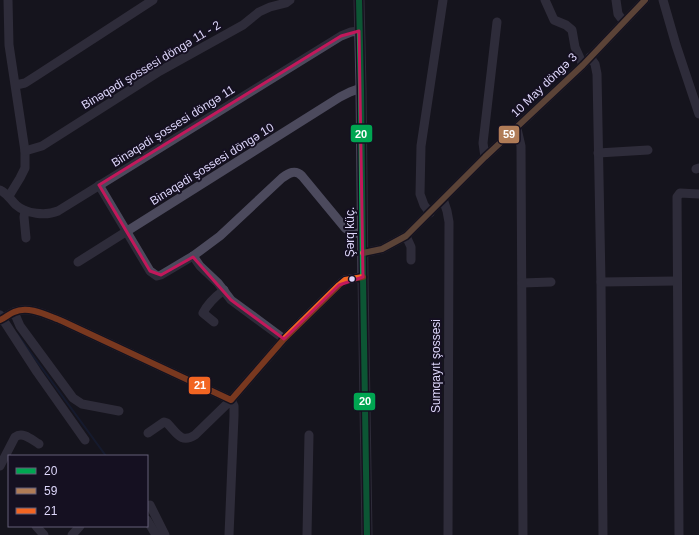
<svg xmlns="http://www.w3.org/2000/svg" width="699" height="535" font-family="Arial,sans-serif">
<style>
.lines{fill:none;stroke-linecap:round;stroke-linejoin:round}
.stream{stroke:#162342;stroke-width:2}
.minor{stroke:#4c4a5d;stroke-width:9}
.tertiary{stroke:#4c4a5d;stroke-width:11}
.bus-1-casing{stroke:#151021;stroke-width:9}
.bus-2-casing{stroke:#151021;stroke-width:9}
.bus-3-casing{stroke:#151021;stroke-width:9}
.bus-1{stroke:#00a651;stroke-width:6}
.bus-2{stroke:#b07c57;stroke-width:6}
.bus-3{stroke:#f26522;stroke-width:6}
.marked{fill:none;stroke:#c2185b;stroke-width:3;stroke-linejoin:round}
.bus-dot{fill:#ddd6fa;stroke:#151021;stroke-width:1.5}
.labels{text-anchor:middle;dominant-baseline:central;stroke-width:4;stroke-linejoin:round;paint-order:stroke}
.street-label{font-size:12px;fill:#ddd6fa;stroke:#151021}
.line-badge{stroke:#151021;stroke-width:1.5}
.badge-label{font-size:11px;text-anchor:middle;font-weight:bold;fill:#fff}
</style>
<rect width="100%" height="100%" fill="#16141d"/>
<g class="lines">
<polyline class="stream" points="17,334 106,456"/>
<g class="minor">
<polyline points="8,0 9,45 25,151 25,168 20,178 9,196"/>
<polyline points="545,0 554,20 566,25 572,30 575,47 583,65"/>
<polyline points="616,0 618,14 624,22"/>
<polyline points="663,0 676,45 699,114"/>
<polyline points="590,57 595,64 597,74 601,282 603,535"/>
<polyline points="16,85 25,83 36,76 153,0"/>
<polyline points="517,129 521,146 523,535"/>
<polyline points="25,151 42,146 160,71 243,25 259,12 270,7 286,3 290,0"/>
<polyline points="598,153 648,150"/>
<polyline points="485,157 483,143 497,22"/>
<polyline points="696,169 699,168"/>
<path d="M99,185L150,271L157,276L161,275L193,256L220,236L282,178C289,173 295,169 302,176L345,228L352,232L363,235"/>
<path d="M0,190C8,194 10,199 16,205C26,214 46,216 58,211L341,36L351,32L359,31"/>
<polyline points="443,199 447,211 449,222 448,535"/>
<polyline points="25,211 24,217 26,238"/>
<polyline points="430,213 424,205 420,194 421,146 443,0"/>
<polyline points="406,236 411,247 411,260"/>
<polyline points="363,253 382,249 406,236 485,157 583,65 645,0"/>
<polyline points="193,256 200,266 218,283 231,300 284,339"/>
<polyline points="78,262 340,97 350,92 361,88"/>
<polyline points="601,282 677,281"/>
<polyline points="522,283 551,282"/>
<polyline points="14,312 20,326 73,398 82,404 119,411"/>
<polyline points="0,315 37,372 85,440"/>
<path d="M0,320C5,318 9,314 14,312C29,305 48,316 62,321L231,400L284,339L339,285L345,280L363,277"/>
<path d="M214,322L203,313C207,305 216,296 224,290"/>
<path d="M148,433L164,422L167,423C177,433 181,444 195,435L231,400L234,406V416L229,535"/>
<path d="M0,466L15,437C23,431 32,440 39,444"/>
<polyline points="150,505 165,535"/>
<polyline points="147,520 156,535"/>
<polyline points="36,526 44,535"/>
<polyline points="72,535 80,526"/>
<polyline points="307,535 309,435"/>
<polyline points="679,535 677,197 680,193 699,194"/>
</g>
<polyline class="tertiary" points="359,0 361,88 363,277 367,535"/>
<g class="bus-1-casing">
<polyline id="bus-1" points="359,0 361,88 363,277 367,535"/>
</g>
<g class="bus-2-casing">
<polyline id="bus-2" points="363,253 382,249 406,236 485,157 583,65 645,0"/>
</g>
<g class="bus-3-casing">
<path id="bus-3" d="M0,320C5,318 9,314 14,312C29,305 48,316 62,321L231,400L284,339L339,285L345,280L363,277"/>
</g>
<use href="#bus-1" class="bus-1"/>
<use href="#bus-2" class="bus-2"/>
<use href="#bus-3" class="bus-3"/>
</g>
<path d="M0 0H699V535H0ZM359,31L363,277L339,285L284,339L231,300L193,257L161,275L150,271L99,185L341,36Z" fill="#16141d" fill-opacity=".55" fill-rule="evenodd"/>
<path class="marked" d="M359,31L363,277L339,285L284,339L231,300L193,257L161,275L150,271L99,185L341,36Z"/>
<circle class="bus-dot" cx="352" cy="279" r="3.5"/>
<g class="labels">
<g class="street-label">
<text transform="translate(151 65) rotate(-31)">Binəqədi şossesi döngə 11 - 2</text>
<text transform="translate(544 85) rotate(-44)">10 May döngə 3</text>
<text transform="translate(173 126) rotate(-32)">Binəqədi şossesi döngə 11</text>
<text transform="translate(212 164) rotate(-32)">Binəqədi şossesi döngə 10</text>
<text transform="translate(350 232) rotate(-90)">Şərq küç.</text>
<text transform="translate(436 366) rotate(-90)">Sumqayıt şossesi</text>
</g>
</g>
<g class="line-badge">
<rect x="350" y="124" width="23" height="19" rx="4" fill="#00a651"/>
<rect x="498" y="125" width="22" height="19" rx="4" fill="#b07c57"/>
<rect x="188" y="376" width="23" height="19" rx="4" fill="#f26522"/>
<rect x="353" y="392" width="23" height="19" rx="4" fill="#00a651"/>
</g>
<g class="badge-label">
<text x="361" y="138">20</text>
<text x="509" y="138">59</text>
<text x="200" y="389">21</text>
<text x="365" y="405">20</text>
</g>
<rect x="8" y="455" width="140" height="72" fill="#151021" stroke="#655f78"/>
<rect x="16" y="468" width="20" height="6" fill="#00a651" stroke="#655f78"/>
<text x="44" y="475" font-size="12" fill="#ddd6fa">20</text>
<rect x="16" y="488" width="20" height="6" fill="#b07c57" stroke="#655f78"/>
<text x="44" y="495" font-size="12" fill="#ddd6fa">59</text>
<rect x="16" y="508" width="20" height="6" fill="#f26522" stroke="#655f78"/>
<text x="44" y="515" font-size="12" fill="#ddd6fa">21</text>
</svg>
